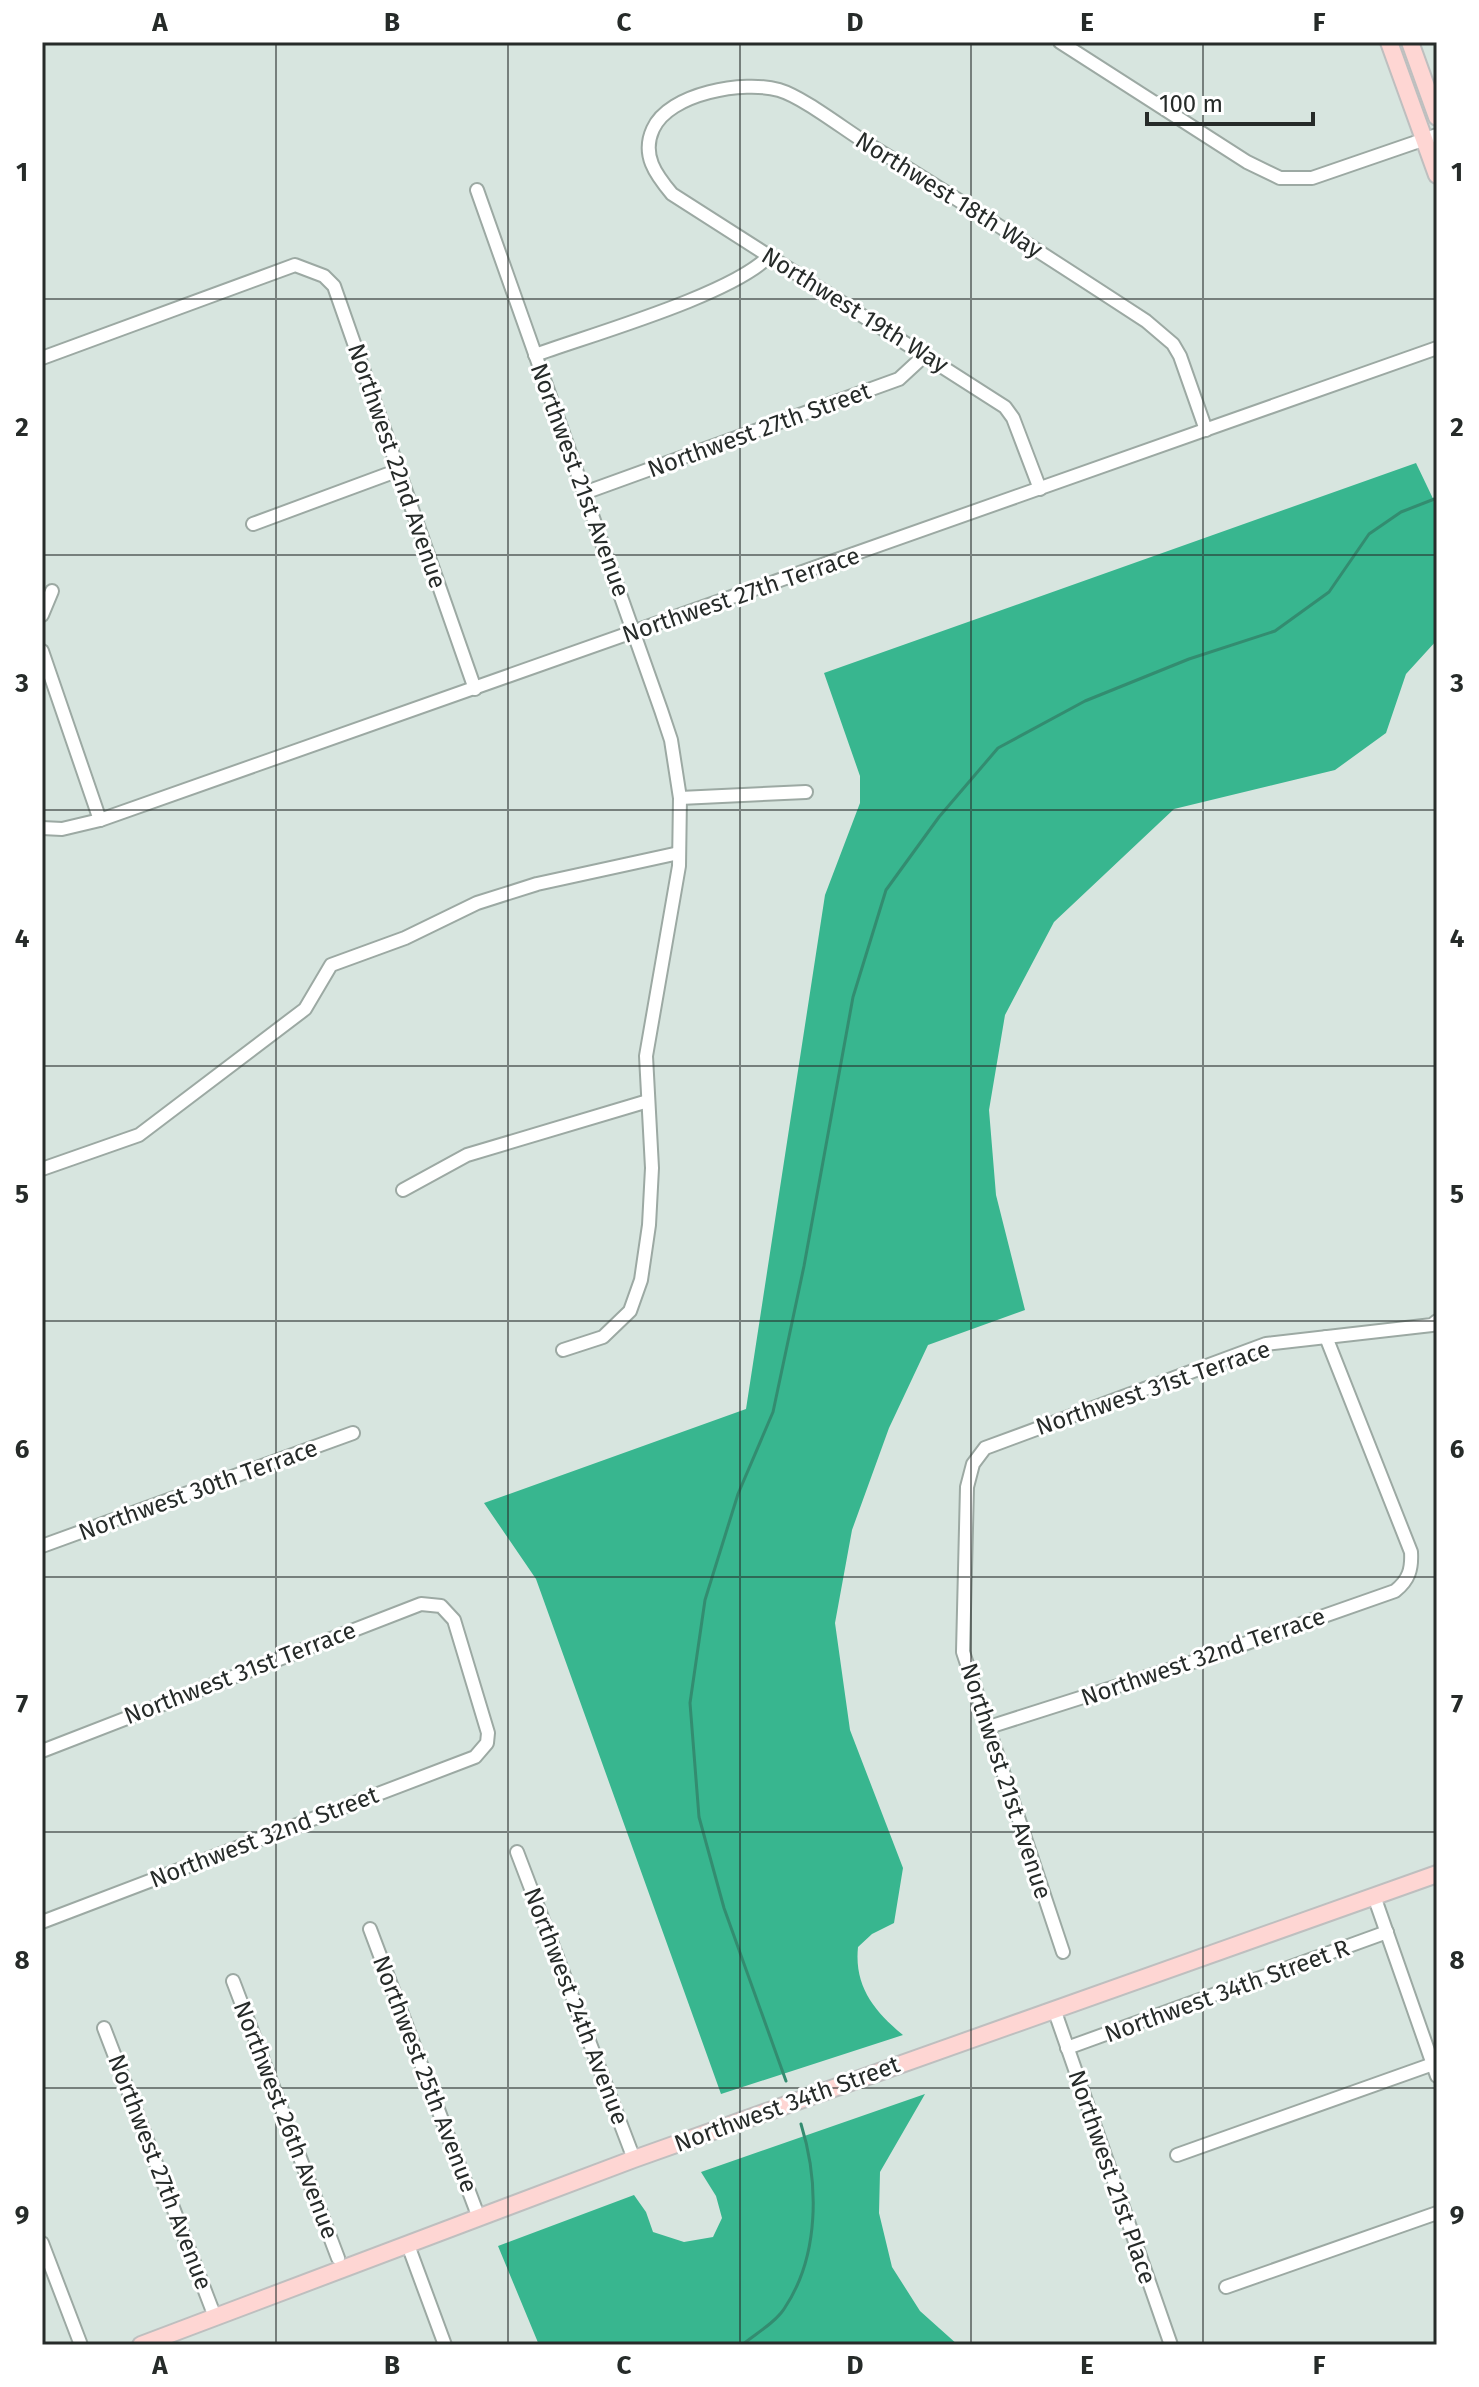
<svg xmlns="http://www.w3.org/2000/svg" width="1479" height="2387" font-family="'Fira Sans',sans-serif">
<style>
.forest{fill:#38b68f}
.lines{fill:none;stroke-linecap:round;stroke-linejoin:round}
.stream{stroke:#338c70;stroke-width:3}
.minor-casing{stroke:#9ca9a3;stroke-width:16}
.major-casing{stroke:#bebfbf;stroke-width:20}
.minor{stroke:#fff;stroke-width:12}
.major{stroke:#fed6d3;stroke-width:16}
.grid{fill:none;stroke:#262b29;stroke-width:2;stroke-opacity:0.55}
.labels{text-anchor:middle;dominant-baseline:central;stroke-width:6;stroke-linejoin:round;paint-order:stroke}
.street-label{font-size:24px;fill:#262b29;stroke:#fff}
.neatline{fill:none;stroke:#262b29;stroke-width:3}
.grid-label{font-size:26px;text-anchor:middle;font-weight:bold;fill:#262b29}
</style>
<rect width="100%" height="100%" fill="#d7e5df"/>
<g class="forest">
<path d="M1416,463L1437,507V640L1406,674L1386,733L1335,770L1174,809L1054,922L1005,1015L989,1110L996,1195L1025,1310L928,1345L889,1428L852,1530L835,1623L850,1730L903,1868L894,1923L872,1934L858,1947C854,1986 874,2011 903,2035L721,2094L536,1579L484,1503L746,1409L825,895L860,803V776L824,673Z"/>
<polygon points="925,2094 880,2172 879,2213 892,2267 920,2311 958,2345 539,2345 498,2246 634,2195 646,2212 653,2232 684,2242 713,2237 722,2218 716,2196 701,2172"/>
</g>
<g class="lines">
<g class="stream">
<polyline points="786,2081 724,1908 699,1817 690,1703 705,1600 738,1494 773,1412 804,1266 853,997 886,890 939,817 998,748 1085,701 1189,659 1275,631 1329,592 1369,534 1401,512 1437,498"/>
<path d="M742,2345C755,2334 775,2323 784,2309C820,2256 819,2182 801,2124"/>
</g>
<g class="minor-casing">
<g id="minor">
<polyline points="1060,42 1247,162 1280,178 1312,178 1437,135"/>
<polyline points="477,190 661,710 671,740 680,798 679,866 646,1056 652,1168 649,1225 641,1280 630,1311 603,1337 563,1350"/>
<path d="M535,355C590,335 735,294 770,255"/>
<polyline points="42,358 295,265 324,276 334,286 475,689"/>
<path d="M1040,489L1013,418L1005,407L672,194C656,175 641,155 653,129C669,93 744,80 779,90C803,97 845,130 868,144C962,201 1054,261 1146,321L1173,344L1180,356L1206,430"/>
<polyline points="584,493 899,379 925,355"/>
<polyline points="253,524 399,470"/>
<polyline points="42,615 52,591"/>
<polyline points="42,651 100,820"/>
<polyline points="680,798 806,792"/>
<polyline points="42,828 62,829 100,820 1437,348"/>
<polyline points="42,1169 139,1135 305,1009 331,965 405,938 477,903 537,884 679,853"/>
<polyline points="403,1190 467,1155 648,1101"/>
<polyline points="42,1546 353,1433"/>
<path d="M989,1727L1190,1663L1395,1591C1409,1580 1412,1569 1411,1552L1326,1337"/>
<polyline points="42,1751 421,1604 441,1606 454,1620 488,1733 487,1743 475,1757 42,1922"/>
<polyline points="517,1852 634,2159"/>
<polyline points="1374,1896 1437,2076"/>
<polyline points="370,1929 479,2218"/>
<polyline points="1063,1952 963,1652 967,1487 973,1464 985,1448 1266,1344 1432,1325 1437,1321"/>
<polyline points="233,1981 338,2258"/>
<polyline points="1054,2009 1171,2345"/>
<polyline points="104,2028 215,2317"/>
<polyline points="1067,2048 1387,1932"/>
<polyline points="1177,2155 1433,2064"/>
<polyline points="42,2243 81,2345"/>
<polyline points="408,2245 445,2345"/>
<polyline points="1226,2287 1437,2213"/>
</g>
</g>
<g class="major-casing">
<g id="major">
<polyline points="1389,42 1437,175"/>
<polyline points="1410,42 1437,117"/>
<polyline points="141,2345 634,2159 1437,1874"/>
</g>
</g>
<use href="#minor" class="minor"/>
<use href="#major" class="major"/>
</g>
<path class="grid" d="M276,42V2345M508,42V2345M740,42V2345M971,42V2345M1203,42V2345M42,299H1437M42,555H1437M42,810H1437M42,1066H1437M42,1321H1437M42,1577H1437M42,1832H1437M42,2088H1437"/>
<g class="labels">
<g class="street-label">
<text transform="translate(949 195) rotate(32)">Northwest 18th Way</text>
<text transform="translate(855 310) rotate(32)">Northwest 19th Way</text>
<text transform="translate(759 430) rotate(-20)">Northwest 27th Street</text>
<text transform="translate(397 466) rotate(71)">Northwest 22nd Avenue</text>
<text transform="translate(580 480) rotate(70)">Northwest 21st Avenue</text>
<text transform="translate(741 595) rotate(-19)">Northwest 27th Terrace</text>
<text transform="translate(1153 1388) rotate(-19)">Northwest 31st Terrace</text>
<text transform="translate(198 1490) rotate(-20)">Northwest 30th Terrace</text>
<text transform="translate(1203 1657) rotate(-19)">Northwest 32nd Terrace</text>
<text transform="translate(240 1673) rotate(-21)">Northwest 31st Terrace</text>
<text transform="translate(1006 1781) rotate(72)">Northwest 21st Avenue</text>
<text transform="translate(264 1837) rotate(-21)">Northwest 32nd Street</text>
<text transform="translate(1227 1991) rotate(-20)">Northwest 34th Street R</text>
<text transform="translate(576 2006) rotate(69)">Northwest 24th Avenue</text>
<text transform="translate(425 2074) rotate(69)">Northwest 25th Avenue</text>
<text transform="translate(787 2104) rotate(-20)">Northwest 34th Street</text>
<text transform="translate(286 2120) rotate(69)">Northwest 26th Avenue</text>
<text transform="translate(160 2172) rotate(69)">Northwest 27th Avenue</text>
<text transform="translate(1112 2177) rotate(71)">Northwest 21st Place</text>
</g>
</g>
<rect width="1479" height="2387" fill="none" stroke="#ffffff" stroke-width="88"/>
<path d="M1147 112v12h166v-12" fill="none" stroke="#262b29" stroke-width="4"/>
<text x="1159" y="112" font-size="24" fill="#262b29" stroke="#ffffff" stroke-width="6" paint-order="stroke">100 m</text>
<rect x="44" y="44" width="1391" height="2299" class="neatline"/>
<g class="grid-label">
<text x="160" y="31">A</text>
<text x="392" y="31">B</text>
<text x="624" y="31">C</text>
<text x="855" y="31">D</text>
<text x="1087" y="31">E</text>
<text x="1319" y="31">F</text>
<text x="22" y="181">1</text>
<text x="1457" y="181">1</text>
<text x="22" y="436">2</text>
<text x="1457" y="436">2</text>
<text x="22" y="692">3</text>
<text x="1457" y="692">3</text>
<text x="22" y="947">4</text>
<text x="1457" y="947">4</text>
<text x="22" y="1203">5</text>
<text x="1457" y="1203">5</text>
<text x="22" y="1458">6</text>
<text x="1457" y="1458">6</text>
<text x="22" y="1713">7</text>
<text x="1457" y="1713">7</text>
<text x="22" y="1969">8</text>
<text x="1457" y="1969">8</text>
<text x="22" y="2224">9</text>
<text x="1457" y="2224">9</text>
<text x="160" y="2374">A</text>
<text x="392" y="2374">B</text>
<text x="624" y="2374">C</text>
<text x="855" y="2374">D</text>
<text x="1087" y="2374">E</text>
<text x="1319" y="2374">F</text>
</g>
</svg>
